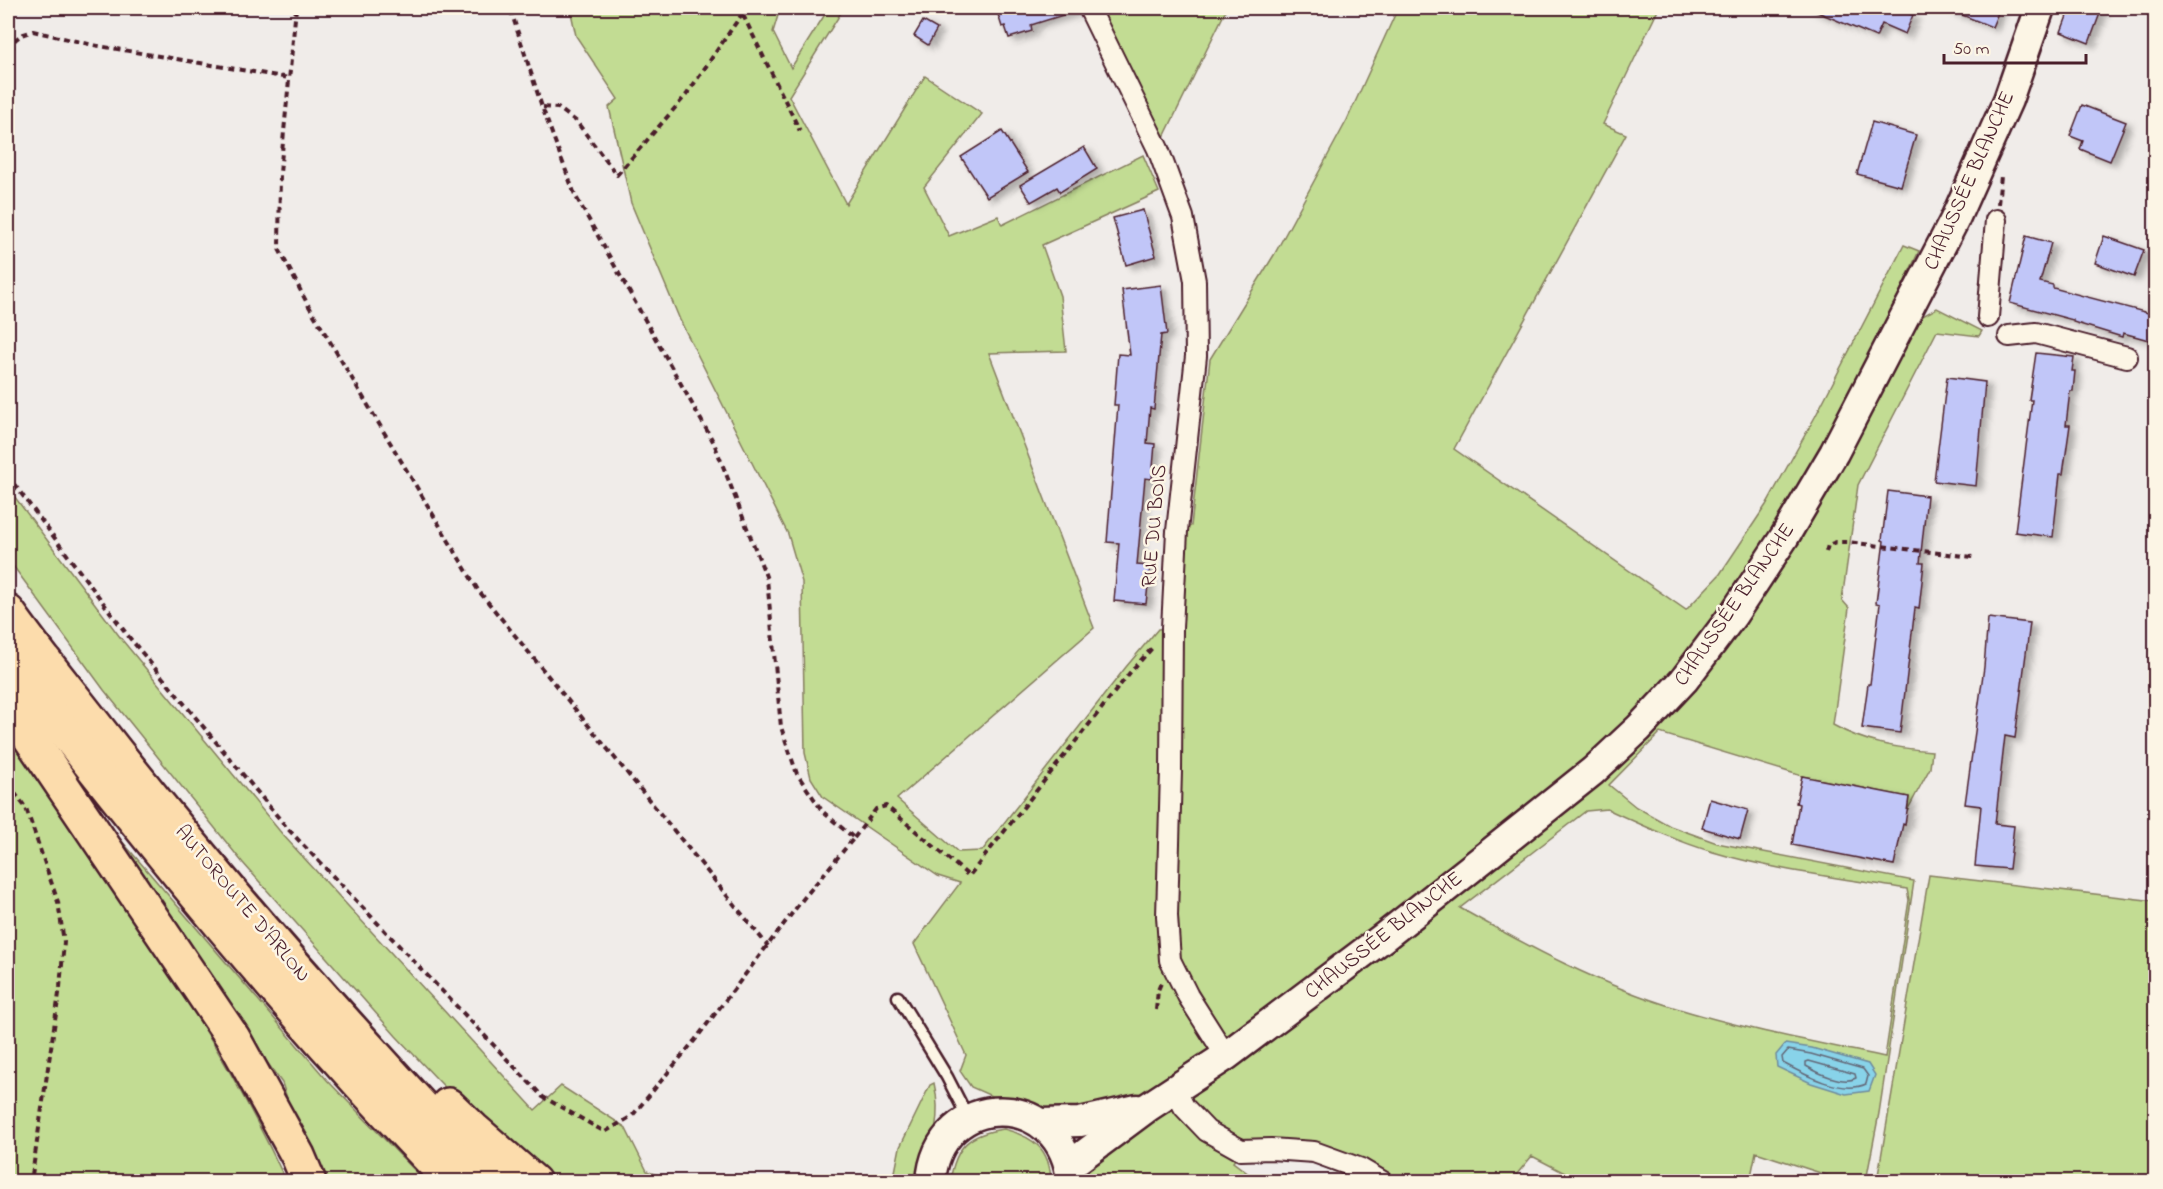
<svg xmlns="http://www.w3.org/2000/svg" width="2163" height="1189" font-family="'Indie Flower',sans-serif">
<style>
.green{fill:#c2dc93;stroke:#867e5f;stroke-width:1.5;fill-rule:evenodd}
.water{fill:#88d3e9;stroke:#6f8b9d;stroke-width:1.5}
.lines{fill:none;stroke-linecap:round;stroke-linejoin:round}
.shore{stroke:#636777;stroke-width:1.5}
.building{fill:#c1c6f8;stroke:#4a1f2b;stroke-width:1.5;filter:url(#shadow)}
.service-casing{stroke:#4a1f2b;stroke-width:15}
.minor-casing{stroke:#4a1f2b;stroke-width:24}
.secondary-casing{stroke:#4a1f2b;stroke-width:33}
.motorway-casing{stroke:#4a1f2b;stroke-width:38}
.path{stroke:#4a1f2b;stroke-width:4;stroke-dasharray:6 4.5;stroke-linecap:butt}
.service{stroke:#fcf5e5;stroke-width:10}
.minor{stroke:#fcf5e5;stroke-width:20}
.secondary{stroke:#fcf5e5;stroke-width:28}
.motorway{stroke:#fcdcac;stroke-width:33}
.labels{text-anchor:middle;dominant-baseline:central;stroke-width:5;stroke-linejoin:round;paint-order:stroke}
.street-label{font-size:21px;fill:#4a1f2b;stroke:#fcf5e5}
</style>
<defs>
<filter id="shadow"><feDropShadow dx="6" dy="4" stdDeviation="3" flood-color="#0004"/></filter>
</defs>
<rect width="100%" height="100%" fill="#f0ece9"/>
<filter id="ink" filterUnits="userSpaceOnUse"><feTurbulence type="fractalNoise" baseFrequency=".0167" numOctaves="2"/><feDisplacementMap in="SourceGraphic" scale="12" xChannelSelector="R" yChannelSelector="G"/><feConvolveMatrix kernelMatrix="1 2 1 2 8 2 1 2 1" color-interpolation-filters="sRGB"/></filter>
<g filter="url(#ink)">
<g class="green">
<path d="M570,8H777L779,12L773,32L791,68L829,8H844L789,96L846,204L925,76L982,114L924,187L949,236L998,216L1002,225L1143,155L1159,192L1042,245L1060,296L1066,351L989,353L1094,628L897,799L958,852L982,851L1126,667L1158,629L1172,628L1177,531L1191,526L1210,359L1274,255L1347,120L1398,8H1659L1603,124L1626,134L1454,449L1686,610L1720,574L1766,505L1815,417L1904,245L1919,251L1895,302L1923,316L1937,308L1982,331L1979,336L1937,331L1858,485L1842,600L1849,608L1833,725C1865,743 1896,748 1932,751L1930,768L1907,811L1909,797L1802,776L1660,733L1609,785L1636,807L1670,826L1717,843L1914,881L1879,1113L1866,1181H1845L1756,1152L1750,1181H1580L1532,1156L1511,1181H1357L1310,1161L1276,1160L1270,1149L1241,1150L1233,1162L1258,1181H1082L1093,1148L1080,1122L998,1099L971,1087L960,1071L966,1055L914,944L960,883L938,876L823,797L811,778L805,753L802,582L788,534L680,320L631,203L609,107L618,99L576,36ZM1607,809C1642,825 1676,841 1713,852C1776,871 1843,878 1907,889L1909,900L1885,1057C1815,1042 1744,1029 1676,1008C1600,985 1529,947 1460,908L1586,811Z"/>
<polygon points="1099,8 1227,8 1164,137"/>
<polygon points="8,488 123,641 283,835 535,1110 561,1086 625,1127 647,1171 669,1181 555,1181 457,1100 396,1036 243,863 104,690 8,559"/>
<path d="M8,736C107,880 213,1022 286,1181H8Z"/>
<polygon points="108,825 327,1080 425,1181 318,1181 303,1146 282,1083 246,1033"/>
<polygon points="1929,875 2155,901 2155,1181 1877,1181"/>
<path d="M934,1083C943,1121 931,1147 919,1181L893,1182L900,1147L930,1085Z"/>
<path d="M1004,1129C1034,1137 1050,1149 1051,1181H950C956,1145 969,1134 1004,1129Z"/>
</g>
<polygon class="water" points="1785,1044 1812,1048 1868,1064 1875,1075 1869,1091 1846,1094 1811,1083 1777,1067 1776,1055"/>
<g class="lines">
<g class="shore">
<path d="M1788,1050L1811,1054L1863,1069L1868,1076L1866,1084C1842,1095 1805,1075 1783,1063L1782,1057Z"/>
<path d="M1809,1061L1855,1074L1856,1078C1843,1085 1818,1073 1806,1066V1062Z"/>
</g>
</g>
<g class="building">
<polygon points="996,8 1076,8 1076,11 1031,25 1032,31 1009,38 1005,26 1002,27"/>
<polygon points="1808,8 1895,8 1913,15 1905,34 1882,24 1876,37"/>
<polygon points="1945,8 2000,8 1992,27"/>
<polygon points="2070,8 2102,8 2089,43 2061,32"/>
<polygon points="923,21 937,29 928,45 914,36"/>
<polygon points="2082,105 2126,122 2110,161 2080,149 2083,141 2070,136"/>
<polygon points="1872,122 1916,135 1901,186 1857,174"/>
<polygon points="1002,131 1028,172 987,197 961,157"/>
<polygon points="1084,147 1097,169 1060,192 1057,187 1031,202 1020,185"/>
<polygon points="1143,210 1156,256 1126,265 1113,218"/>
<polygon points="2026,236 2051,243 2040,282 2053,285 2053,288 2156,315 2156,342 2123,333 2122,337 2073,322 2073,320 2010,303"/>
<polygon points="2104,236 2144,250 2134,277 2095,263"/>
<polygon points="1161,285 1167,334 1161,335 1154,409 1150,408 1147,443 1155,444 1152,479 1145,478 1137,565 1150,566 1146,604 1114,601 1119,543 1107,542 1118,405 1114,405 1118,354 1130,355 1122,290"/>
<polygon points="2036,353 2074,357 2072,371 2075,371 2073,391 2070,391 2066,425 2070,425 2063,474 2060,474 2053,537 2015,532 2032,400 2029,400"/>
<polygon points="1947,377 1985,382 1976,486 1934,481"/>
<polygon points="1888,491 1927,496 1920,563 1924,563 1919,609 1915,608 1900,733 1862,728 1868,684 1870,684 1880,604 1876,603 1884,541 1882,540"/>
<polygon points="1988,618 2030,623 2015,738 2005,736 1995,824 2014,826 2009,869 1975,866 1981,806 1965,804 1984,667"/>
<polygon points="1802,776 1909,797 1905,825 1903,824 1894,865 1792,845 1799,804 1796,803"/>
<polygon points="1710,799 1748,810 1740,839 1702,828"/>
</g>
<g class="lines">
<g class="service-casing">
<polyline id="service" points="898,997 947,1077 968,1118"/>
</g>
<g class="minor-casing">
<g id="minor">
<polyline points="1089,8 1158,149 1183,217 1195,281 1196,356 1177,531 1172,628 1171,771 1167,916 1170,960 1188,996 1226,1056"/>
<polyline points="1988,317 1996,220"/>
<polyline points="2009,336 2036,333 2127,357"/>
<polyline points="1175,1089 1184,1107 1207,1131 1241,1150 1271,1149 1314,1152 1361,1169 1383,1182"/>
</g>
</g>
<g class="secondary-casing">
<g id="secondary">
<polyline points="1041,1123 1080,1122 1137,1109"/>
<polyline points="1070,1165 1148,1107 1226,1056 1384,937 1489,854 1593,771 1639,728 1684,680 1733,615 1785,536 1834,453 1954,221 2008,100 2040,8"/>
<path d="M931,1182C937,1088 1064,1088 1071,1182"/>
</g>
</g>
<g class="motorway-casing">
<g id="motorway">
<path d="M8,612C34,649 63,684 91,720C216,881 352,1033 492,1182"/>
<path d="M8,658C147,840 292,1017 452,1182"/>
<polyline points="8,705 233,1038 298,1156 309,1182"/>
<polyline points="448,1105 473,1129 534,1182"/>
</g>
</g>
<g class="path">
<polyline points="296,8 280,173 279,249 307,303 478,590 768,946"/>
<polyline points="743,15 800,131"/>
<polyline points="8,61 15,40 21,35 33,31 93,45 289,78"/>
<polyline points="543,107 558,108 576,121 617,175 687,94 746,8"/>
<polyline points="1998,204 2001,176"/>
<polyline points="8,476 129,637 288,829 543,1097 605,1132 632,1116 695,1040 803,899 854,838 823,812 797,774 781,727 767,579 714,443 575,195 542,107 510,8"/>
<polyline points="1826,552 1828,545 1836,542 1848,542 1973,557"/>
<polyline points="8,784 26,808 58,902 64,942 60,987 31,1182"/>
<polyline points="854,838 876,809 886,806 969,876 1132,670 1154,646"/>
<polyline points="1156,1010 1158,990 1161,983"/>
</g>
<use href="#service" class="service"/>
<use href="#minor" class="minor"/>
<use href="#secondary" class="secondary"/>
<use href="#motorway" class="motorway"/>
</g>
</g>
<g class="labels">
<g class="street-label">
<text transform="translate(1970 181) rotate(-66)">CHAUSSÉE BLANCHE</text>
<text transform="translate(1155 526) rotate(-85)">RUE DU BOIS</text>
<text transform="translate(1735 605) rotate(-55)">CHAUSSÉE BLANCHE</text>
<text transform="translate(242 904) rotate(50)">AUTOROUTE D'ARLON</text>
<text transform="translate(1384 936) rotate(-38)">CHAUSSÉE BLANCHE</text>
</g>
</g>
<rect width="2163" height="1189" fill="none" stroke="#fcf5e5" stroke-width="30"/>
<rect x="15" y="15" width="2133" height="1159" fill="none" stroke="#4a1f2b" stroke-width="2" filter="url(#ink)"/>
<path d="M1944 54v9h142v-9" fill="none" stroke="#4a1f2b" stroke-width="3"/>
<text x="1953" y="54" font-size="18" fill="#4a1f2b" stroke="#fcf5e5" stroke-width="4.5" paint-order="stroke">50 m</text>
</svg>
